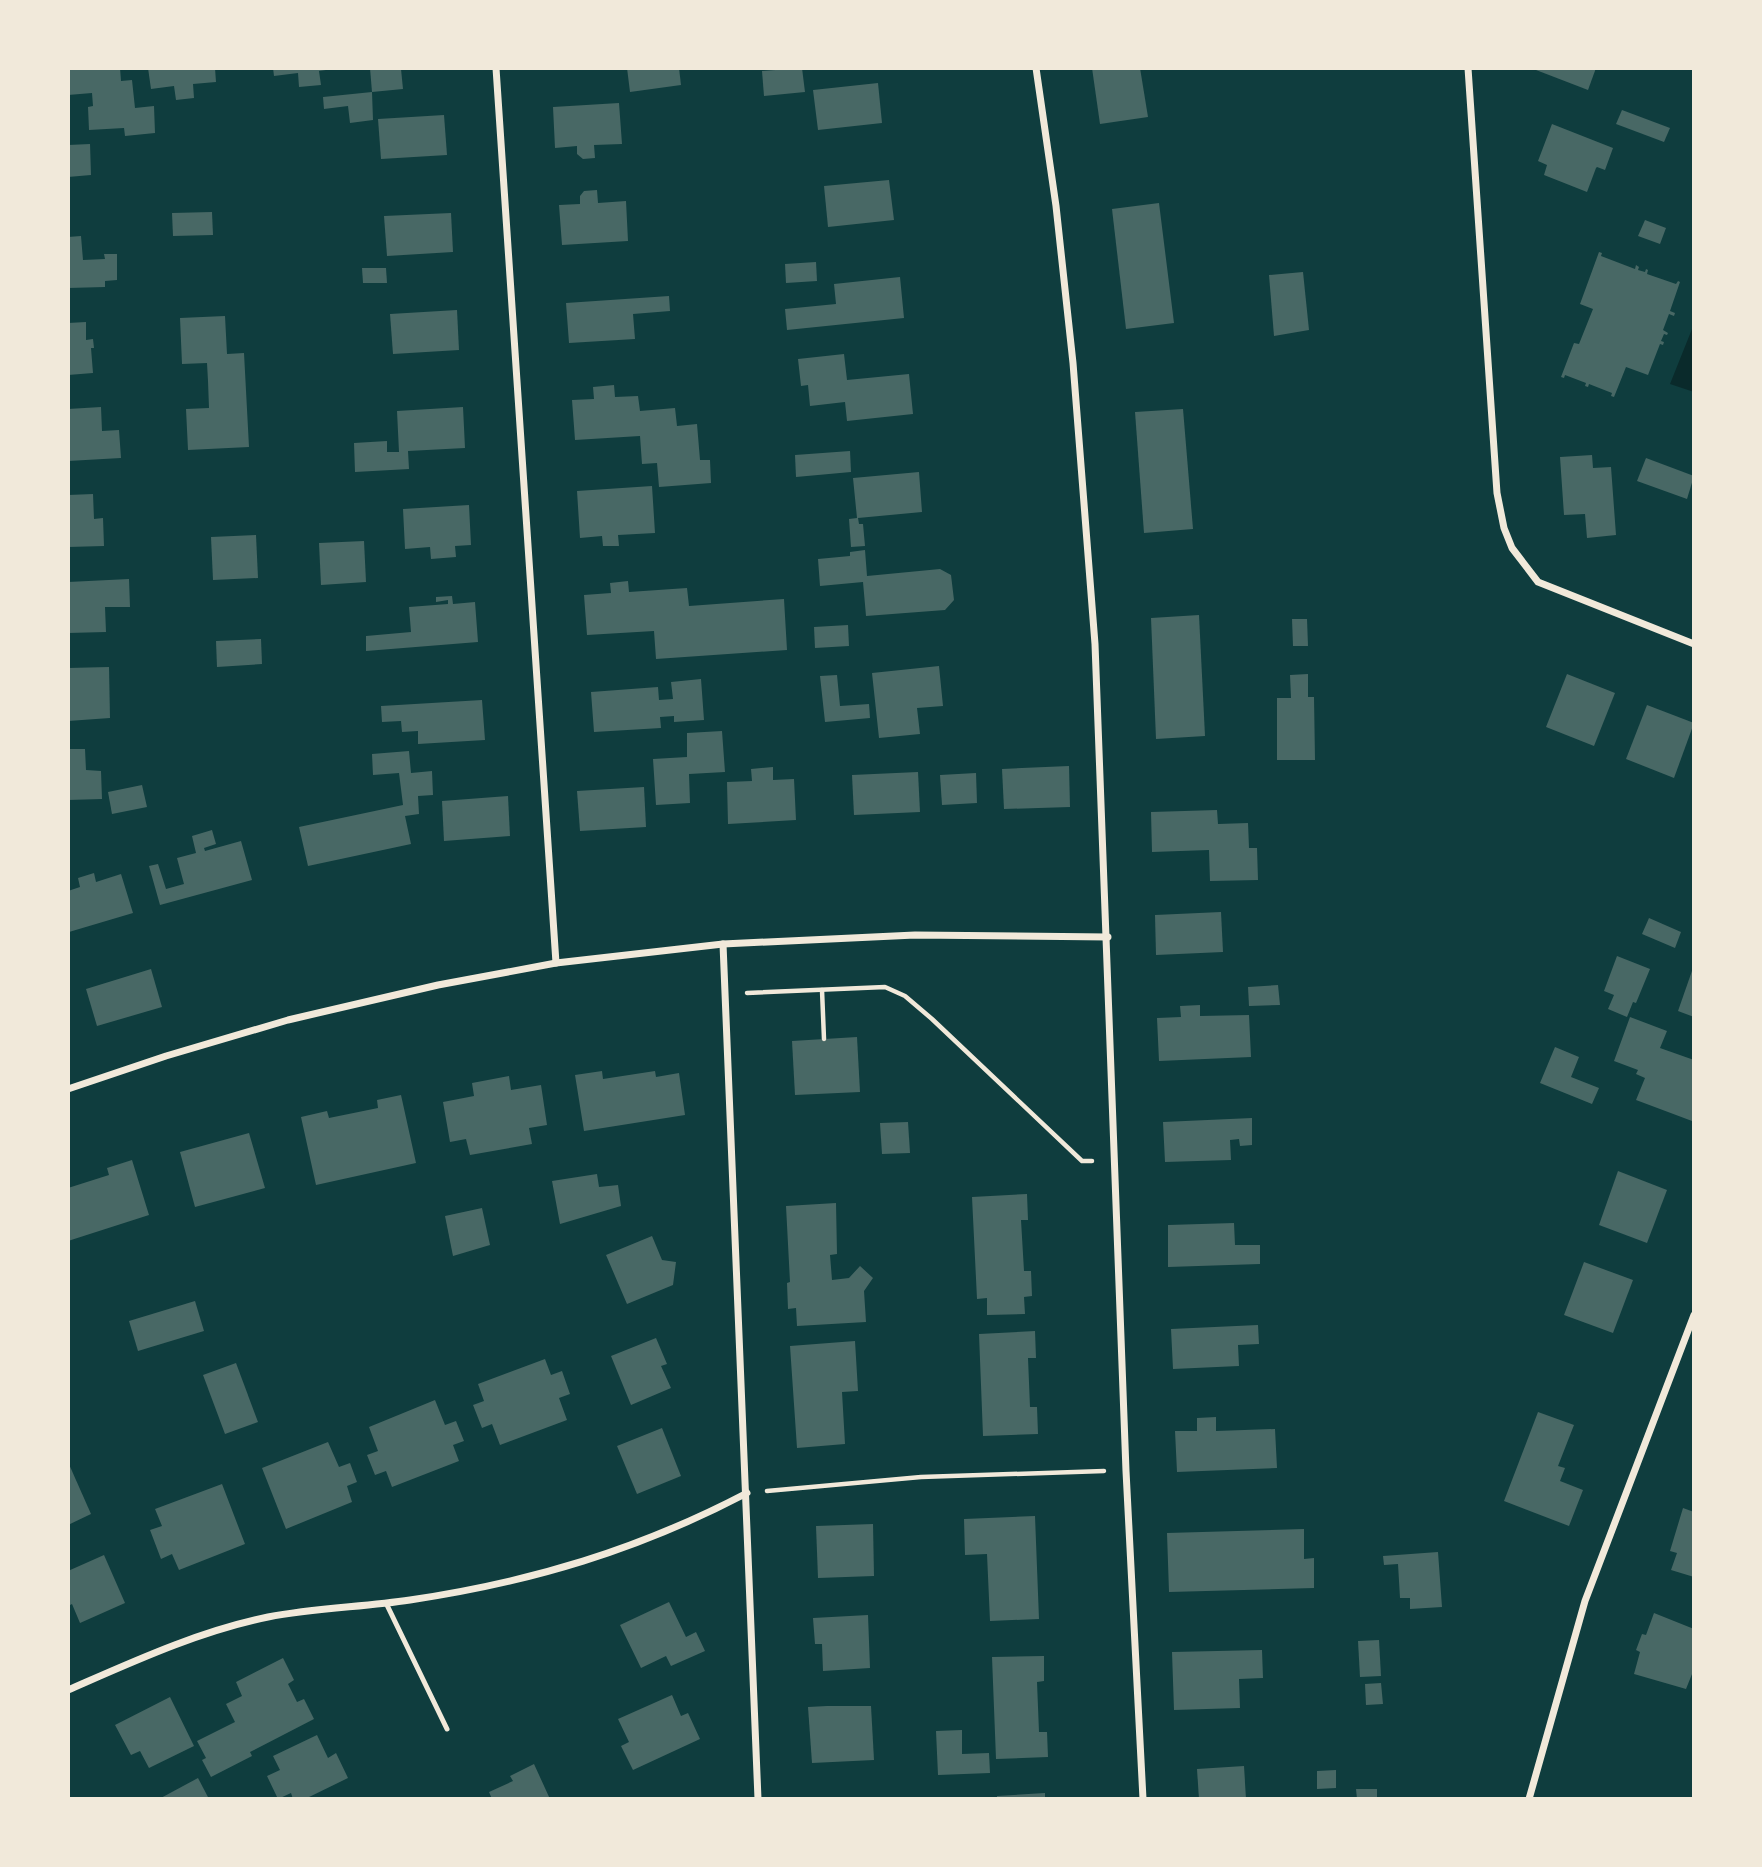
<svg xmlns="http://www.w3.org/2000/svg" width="1762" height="1867" font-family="Ubuntu,sans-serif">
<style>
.water{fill:#0a2a2b}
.building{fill:#486865}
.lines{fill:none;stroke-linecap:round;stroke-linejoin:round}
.path{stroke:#f1e9da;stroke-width:4.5}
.service{stroke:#f1e9da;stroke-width:5}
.minor{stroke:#f1e9da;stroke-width:7}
</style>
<rect width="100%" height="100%" fill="#0f3d3e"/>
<polygon class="water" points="1694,324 1694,392 1670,384"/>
<g class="building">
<polygon points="68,68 120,68 121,81 132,80 135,108 154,106 155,133 125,136 124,128 89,130 88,107 93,106 92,93 68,95"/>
<polygon points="148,68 215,68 216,82 193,84 194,98 176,100 174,86 151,89"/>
<polygon points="273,68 325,68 326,70 319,71 321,85 299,87 298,73 274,76"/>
<polygon points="370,68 401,69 403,89 372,92"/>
<polygon points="627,68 679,68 681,85 630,92"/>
<polygon points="802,68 805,92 764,96 762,71"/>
<polygon points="1092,68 1140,68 1148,117 1100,124"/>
<polygon points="1537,68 1596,68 1588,90 1536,70"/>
<polygon points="878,83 882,123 818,130 813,90"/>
<polygon points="372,92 373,120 350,123 348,106 324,109 323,97"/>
<polygon points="619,103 622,144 594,145 595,158 583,159 577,154 577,146 555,148 553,107"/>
<polygon points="1622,110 1670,128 1664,142 1616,124"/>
<polygon points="444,115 447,155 381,159 378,119"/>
<polygon points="1552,124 1613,148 1605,170 1597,167 1596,168 1587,192 1544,175 1547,165 1538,161"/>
<polygon points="90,144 91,175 68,177 68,145"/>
<polygon points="889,180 894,220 828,227 824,186"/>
<polygon points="597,190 598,203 626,201 628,241 562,245 559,205 580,204 580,196 584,191"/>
<polygon points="1159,203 1174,323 1126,329 1112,209"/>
<polygon points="212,212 213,235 173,236 172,213"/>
<polygon points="451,213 453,252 387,256 384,216"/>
<polygon points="1645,220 1666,228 1660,244 1638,236"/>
<polygon points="81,236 83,260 105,259 104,254 117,254 117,280 105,281 105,287 68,288 68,237"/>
<polygon points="1599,252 1602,253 1601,256 1635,269 1636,265 1639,267 1638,270 1645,272 1646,269 1648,270 1647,274 1676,284 1678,281 1680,282 1670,311 1675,313 1674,316 1669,314 1663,330 1668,333 1667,335 1664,334 1661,341 1664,342 1663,345 1660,344 1648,375 1626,367 1614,397 1611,396 1612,393 1589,384 1588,387 1585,386 1586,383 1565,375 1564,378 1561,377 1574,343 1579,344 1593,309 1580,304"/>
<polygon points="816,262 817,281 786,283 785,264"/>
<polygon points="362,268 386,268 387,283 363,283"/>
<polygon points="1303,272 1309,330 1274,336 1269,275"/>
<polygon points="900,277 904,318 787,330 785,309 836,304 834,284"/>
<polygon points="669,296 670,311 633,314 635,339 569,343 566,303"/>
<polygon points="457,310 459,350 393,354 390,314"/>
<polygon points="225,316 227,354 244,353 249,447 188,450 186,409 209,408 208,381 207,363 182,364 180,318"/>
<polygon points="86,322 86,340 93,339 94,348 91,348 93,373 68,375 68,323"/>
<polygon points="844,354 847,380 909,374 913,414 847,421 845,402 810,406 808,385 801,386 798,359"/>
<polygon points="614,385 615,397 638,396 640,411 675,408 677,426 697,424 700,460 710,460 711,483 659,487 657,463 642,464 640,436 575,440 572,400 594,399 593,387"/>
<polygon points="101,407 102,431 119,430 121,458 68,461 68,409"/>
<polygon points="463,407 465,448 408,451 409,469 355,472 354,443 387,441 387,452 399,452 397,411"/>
<polygon points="1183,409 1193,529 1144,533 1135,412"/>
<polygon points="850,451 851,472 796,477 795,455"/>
<polygon points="1592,455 1593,468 1611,467 1616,535 1587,538 1585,514 1564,515 1560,457"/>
<polygon points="1646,458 1694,476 1687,499 1637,481"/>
<polygon points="919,472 922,512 858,518 859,524 863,524 865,546 851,547 849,519 857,518 853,478"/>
<polygon points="652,486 655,533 618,535 619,546 603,546 602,536 580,538 577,491"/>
<polygon points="93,494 94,519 103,518 104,546 68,547 68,495"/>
<polygon points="469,505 471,545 455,546 456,557 431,559 430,547 405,549 403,509"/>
<polygon points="256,535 258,578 213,580 211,537"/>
<polygon points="364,541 366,582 321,585 319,543"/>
<polygon points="865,550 867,576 940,569 951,575 954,600 945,610 866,616 863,582 820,586 818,559 850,556 850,552"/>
<polygon points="129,579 130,607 105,607 106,632 68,633 68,582"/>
<polygon points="628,581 629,592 687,588 689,606 784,599 787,650 656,659 654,631 587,635 584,595 611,593 610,583"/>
<polygon points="452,596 453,604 475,602 478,642 366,651 366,636 411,632 409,607 448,604 448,600 436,602 436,597"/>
<polygon points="1199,615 1205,736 1156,739 1151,618"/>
<polygon points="1292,619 1307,619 1308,646 1293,646"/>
<polygon points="848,625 849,646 815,648 814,627"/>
<polygon points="261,639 262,664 217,667 216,641"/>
<polygon points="939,666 943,706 917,708 920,734 879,738 872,673"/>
<polygon points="109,667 110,718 68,721 68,668"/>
<polygon points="1308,674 1308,697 1314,697 1315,760 1277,760 1277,698 1291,698 1290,675"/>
<polygon points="1567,674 1615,693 1594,746 1546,727"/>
<polygon points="837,675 840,706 869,704 870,718 825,722 820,676"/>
<polygon points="701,679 704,720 674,722 674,716 660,717 661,728 594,732 591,692 658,687 659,700 673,699 671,682"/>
<polygon points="482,700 485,740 418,744 418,731 402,732 401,721 382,722 381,706"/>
<polygon points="1647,705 1694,723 1674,778 1626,759"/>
<polygon points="722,731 725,772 689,774 690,803 656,805 653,759 687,757 687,733"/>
<polygon points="68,749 85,749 86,770 101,771 102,799 68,800"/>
<polygon points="409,751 411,773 432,771 433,795 418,796 419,814 405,816 411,844 308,866 299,827 403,805 399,773 373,775 372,754"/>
<polygon points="1069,766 1070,807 1004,809 1002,769"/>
<polygon points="773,767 773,780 794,779 796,820 728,824 727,782 752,781 751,769"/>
<polygon points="918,772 920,812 854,815 852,775"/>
<polygon points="976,773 977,803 942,805 940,775"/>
<polygon points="142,785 147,807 112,814 108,792"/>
<polygon points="644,787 646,827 580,831 577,791"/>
<polygon points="508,796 510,836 444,841 442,801"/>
<polygon points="1217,810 1218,824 1248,823 1249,848 1257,848 1258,880 1210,881 1209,850 1152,852 1151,812"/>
<polygon points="212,830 216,844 204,848 205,851 241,841 252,880 160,905 149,866 158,864 166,889 184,884 177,858 196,853 192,836"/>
<polygon points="94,873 96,882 121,874 133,913 69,932 68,891 80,887 78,878"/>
<polygon points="1221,912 1223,952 1156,955 1155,915"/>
<polygon points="1649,918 1681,932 1675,948 1642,934"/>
<polygon points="1617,956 1650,969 1636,1003 1633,1002 1627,1017 1608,1009 1614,995 1604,991"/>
<polygon points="1693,968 1694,968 1694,1017 1678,1011"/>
<polygon points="151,969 162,1007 97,1026 86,989"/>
<polygon points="1278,985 1280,1005 1249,1006 1248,987"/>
<polygon points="1200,1005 1200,1016 1249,1015 1251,1057 1159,1061 1157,1018 1181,1017 1180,1006"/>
<polygon points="1630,1017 1667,1031 1660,1048 1694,1060 1692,1121 1636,1100 1645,1078 1636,1074 1638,1070 1614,1061"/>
<polygon points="857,1037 860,1092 795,1095 792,1041"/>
<polygon points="1555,1047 1579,1057 1571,1077 1599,1088 1592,1104 1540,1083"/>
<polygon points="602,1071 603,1079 655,1071 656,1077 679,1073 685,1115 584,1131 575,1075"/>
<polygon points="509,1076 511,1090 541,1085 547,1125 529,1128 532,1144 470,1155 466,1139 450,1142 443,1102 474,1096 472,1083"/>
<polygon points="401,1095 416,1163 316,1185 301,1117 327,1111 329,1118 378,1108 377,1100"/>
<polygon points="1252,1118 1252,1145 1240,1146 1239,1139 1230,1140 1231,1160 1165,1162 1163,1122"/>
<polygon points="908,1122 910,1153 882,1154 880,1123"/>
<polygon points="249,1133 265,1188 195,1207 180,1152"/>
<polygon points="132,1160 149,1215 68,1241 68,1188 109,1175 107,1168"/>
<polygon points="1618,1171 1667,1190 1647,1243 1599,1225"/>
<polygon points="597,1174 599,1187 618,1185 621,1206 560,1224 552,1181"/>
<polygon points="1027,1194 1028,1220 1021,1220 1024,1271 1031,1271 1032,1296 1024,1297 1025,1314 987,1315 987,1298 977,1299 972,1197"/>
<polygon points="836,1203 837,1254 830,1255 832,1280 849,1278 860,1266 873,1278 864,1291 866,1322 797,1326 796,1308 788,1309 787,1283 790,1282 786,1206"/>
<polygon points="482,1208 490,1245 453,1256 445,1216"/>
<polygon points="1234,1223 1235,1245 1260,1245 1260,1264 1168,1267 1168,1225"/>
<polygon points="652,1236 662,1260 676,1262 673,1285 627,1304 606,1255"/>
<polygon points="1584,1262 1633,1280 1613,1333 1564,1315"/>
<polygon points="195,1301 204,1331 138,1351 129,1321"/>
<polygon points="1258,1325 1259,1344 1238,1345 1239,1366 1173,1369 1171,1329"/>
<polygon points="1035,1331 1036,1358 1028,1358 1030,1407 1037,1407 1038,1434 983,1436 979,1334"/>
<polygon points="656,1338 667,1364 661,1366 671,1388 631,1405 611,1356"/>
<polygon points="855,1341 858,1391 842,1392 845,1444 797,1448 790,1346"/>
<polygon points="545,1359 551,1375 562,1371 570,1394 559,1398 567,1420 500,1445 492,1424 482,1428 473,1405 484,1401 478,1384"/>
<polygon points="236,1363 258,1422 225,1434 203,1375"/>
<polygon points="435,1400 445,1425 456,1421 464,1441 453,1445 459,1461 392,1487 386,1471 375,1475 367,1455 378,1451 369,1427"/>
<polygon points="1538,1412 1574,1425 1558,1466 1565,1468 1560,1481 1583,1490 1569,1526 1504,1501"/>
<polygon points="1216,1417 1216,1431 1275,1429 1277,1468 1177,1472 1175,1431 1197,1431 1197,1418"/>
<polygon points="662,1428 681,1476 637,1494 617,1446"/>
<polygon points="328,1442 339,1467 350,1463 357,1482 347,1486 352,1502 286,1529 262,1468"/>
<polygon points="68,1462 91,1514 68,1525"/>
<polygon points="222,1484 245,1544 179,1570 172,1554 161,1559 150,1530 162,1526 155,1509"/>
<polygon points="1683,1508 1694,1512 1694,1577 1671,1570 1677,1553 1670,1551"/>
<polygon points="1035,1516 1039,1619 990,1621 987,1554 965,1555 964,1519"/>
<polygon points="873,1524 874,1576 818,1578 816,1526"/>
<polygon points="1304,1529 1304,1559 1314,1558 1314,1588 1169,1592 1167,1533"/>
<polygon points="1438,1552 1442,1607 1410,1609 1410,1598 1400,1598 1398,1564 1384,1565 1383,1556"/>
<polygon points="104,1555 125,1603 80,1623 72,1604 68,1606 68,1571"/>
<polygon points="669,1602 686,1637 696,1632 705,1651 671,1666 666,1656 641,1668 620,1625"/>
<polygon points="1654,1613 1694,1629 1694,1669 1686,1689 1634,1674 1640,1652 1636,1650 1642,1634 1646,1635"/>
<polygon points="868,1615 870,1668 823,1671 822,1644 815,1644 813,1618"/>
<polygon points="1379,1640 1381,1676 1360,1677 1358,1641"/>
<polygon points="1262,1650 1263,1678 1239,1679 1240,1708 1174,1710 1172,1652"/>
<polygon points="1044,1656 1044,1681 1037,1682 1039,1732 1047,1732 1048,1757 996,1759 992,1657"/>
<polygon points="283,1658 294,1680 288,1684 297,1702 304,1699 314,1719 250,1752 252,1756 211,1777 202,1760 206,1758 197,1741 235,1722 226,1704 242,1696 236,1682"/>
<polygon points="1381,1683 1383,1704 1366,1705 1365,1684"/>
<polygon points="672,1695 681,1716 688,1713 700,1739 633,1770 621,1746 629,1742 618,1719"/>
<polygon points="170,1697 194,1746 149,1768 140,1751 131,1755 115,1725"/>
<polygon points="827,1706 871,1706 874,1760 812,1763 808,1707"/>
<polygon points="962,1730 962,1754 989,1753 990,1773 938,1775 936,1731"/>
<polygon points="317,1735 328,1758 336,1753 348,1778 305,1799 293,1799 291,1793 278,1799 267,1776 280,1770 273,1756"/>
<polygon points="534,1764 550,1799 492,1799 489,1792 513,1781 510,1776"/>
<polygon points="1244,1766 1246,1799 1199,1799 1197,1769"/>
<polygon points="1336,1770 1336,1788 1317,1789 1317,1771"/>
<polygon points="198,1778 209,1799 159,1799"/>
<polygon points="1356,1789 1377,1789 1377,1799 1357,1799"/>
<polygon points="1045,1793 1045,1799 997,1799 997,1796"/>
</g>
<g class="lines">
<g class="path">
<polyline points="822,990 824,1039"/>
<polyline points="747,993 885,987 905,996 932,1019 1082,1161 1092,1161"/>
<polyline points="767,1491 921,1477 1104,1471"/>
</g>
<polyline class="service" points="386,1603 447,1729"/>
<g class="minor">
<polyline points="496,68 556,963"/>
<polyline points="1036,68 1056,206 1073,363 1095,644 1126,1471 1143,1799"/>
<polyline points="1468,68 1497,493 1504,528 1512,548 1538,582 1694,644"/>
<polyline points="723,944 758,1799"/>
<polyline points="68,1089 166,1056 288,1020 438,985 556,963 723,944 915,935 1108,937"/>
<path d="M68,1690C132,1662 199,1631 268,1617C315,1608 363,1607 410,1600C531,1582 638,1550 747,1493"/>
<polyline points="1529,1799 1585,1601 1694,1315"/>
</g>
</g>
<rect width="1762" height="1867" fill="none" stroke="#f1e9da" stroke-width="140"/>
</svg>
